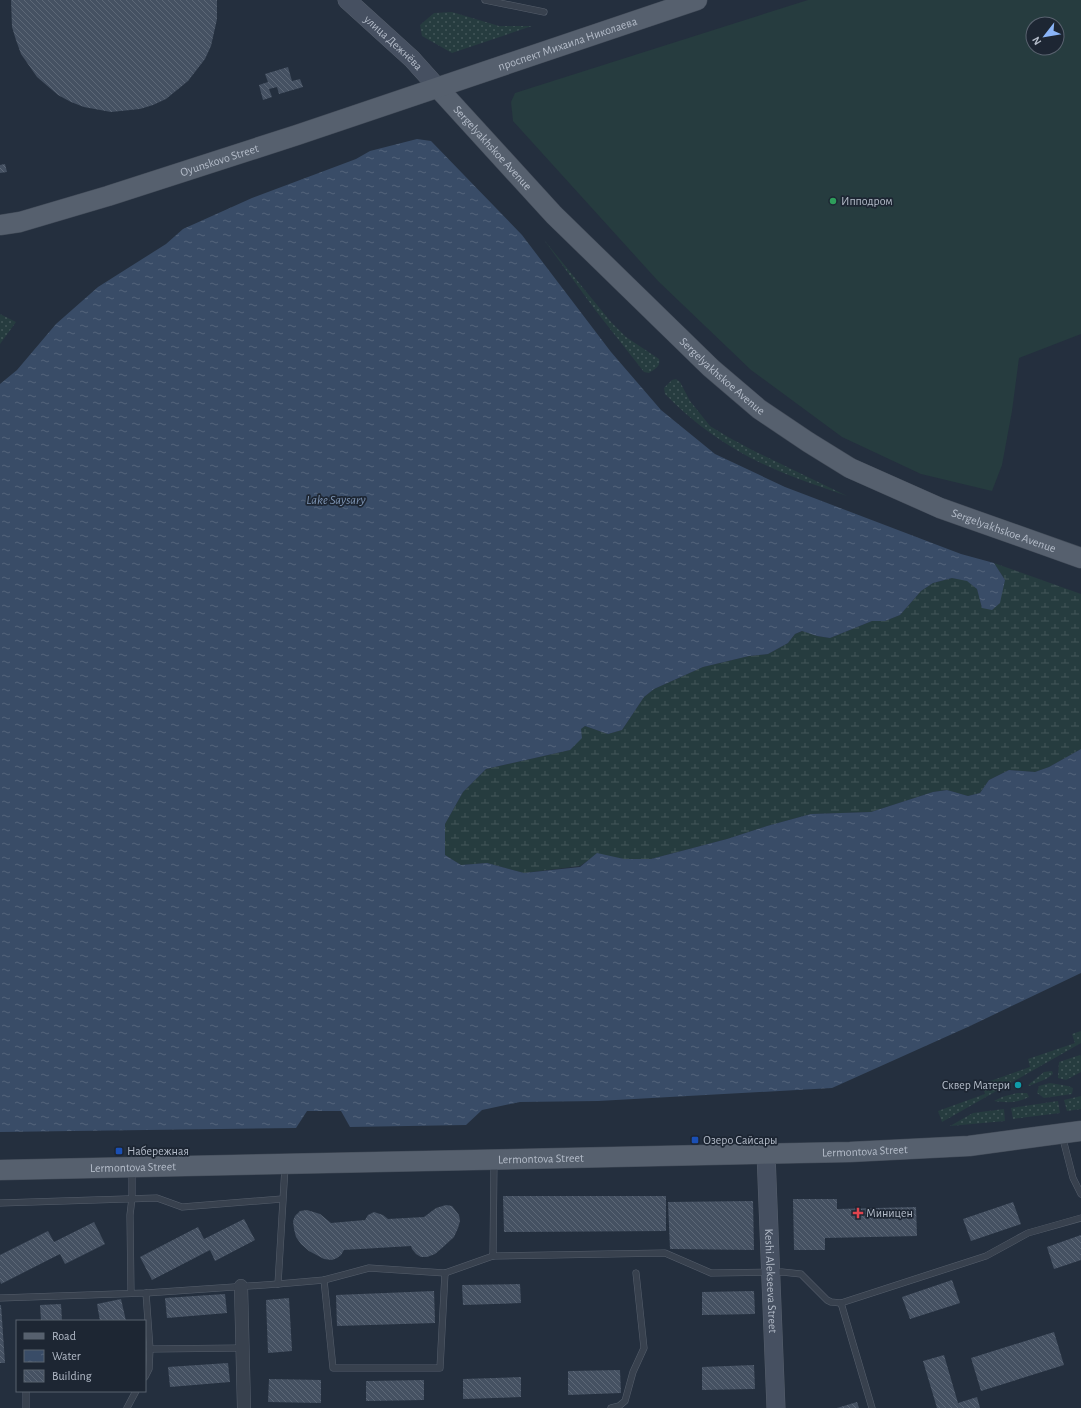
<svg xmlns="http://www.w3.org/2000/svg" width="1081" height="1408" font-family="'Alegreya Sans',sans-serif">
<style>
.grass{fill:url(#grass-dots)}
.wetland{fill:url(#wetland-marsh)}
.pitch{fill:#263c3f;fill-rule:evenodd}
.water{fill:url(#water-ripples)}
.building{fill:url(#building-back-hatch)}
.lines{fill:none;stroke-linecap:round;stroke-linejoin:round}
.service-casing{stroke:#565f6c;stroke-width:7}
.minor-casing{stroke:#565f6c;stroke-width:14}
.secondary-casing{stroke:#565f6c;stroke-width:19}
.primary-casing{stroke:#414a57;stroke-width:21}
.service{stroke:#38414e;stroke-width:6}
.minor{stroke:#38414e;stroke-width:13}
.secondary{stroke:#465061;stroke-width:18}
.primary{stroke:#56606e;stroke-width:20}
.leisure-dot{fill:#2e9e5b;stroke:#1d2633;stroke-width:1.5}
.culture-dot{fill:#0f9aa8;stroke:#1d2633;stroke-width:1.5}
.transit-dot{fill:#1a4fb4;stroke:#1d2633;stroke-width:1.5}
.health-dot{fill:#e0444e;stroke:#1d2633;stroke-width:1.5}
.labels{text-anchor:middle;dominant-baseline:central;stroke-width:3.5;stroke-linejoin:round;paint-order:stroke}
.street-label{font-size:12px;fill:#b4bcc9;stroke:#1d2633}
.poi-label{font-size:12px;fill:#b4bcc9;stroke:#1d2633;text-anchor:start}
.water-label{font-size:13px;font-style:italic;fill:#7c92b1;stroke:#1d2633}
</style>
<defs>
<pattern id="grass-dots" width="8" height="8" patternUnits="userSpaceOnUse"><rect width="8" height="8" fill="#263c3f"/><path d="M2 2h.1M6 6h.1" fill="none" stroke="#435659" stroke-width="1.8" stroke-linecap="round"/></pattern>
<pattern id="wetland-marsh" width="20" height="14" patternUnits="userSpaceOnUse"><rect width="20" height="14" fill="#263c3f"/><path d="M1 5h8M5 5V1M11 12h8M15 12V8" fill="none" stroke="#435659"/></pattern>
<pattern id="water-ripples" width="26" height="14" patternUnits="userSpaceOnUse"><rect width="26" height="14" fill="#394c67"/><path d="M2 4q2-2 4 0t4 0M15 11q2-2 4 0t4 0" fill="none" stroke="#53647b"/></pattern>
<pattern id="building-back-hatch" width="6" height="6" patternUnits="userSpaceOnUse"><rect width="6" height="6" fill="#455162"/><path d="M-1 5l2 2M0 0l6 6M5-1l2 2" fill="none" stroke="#5d6877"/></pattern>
</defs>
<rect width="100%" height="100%" fill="#242f3e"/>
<g class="grass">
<polygon points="452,12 499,26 532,26 452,53 422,36 420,25 434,13"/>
<path d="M544,240L611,322L626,337L659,359C661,367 654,369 649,373L644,372L596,311Z"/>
<polygon points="0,314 16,322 0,344"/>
<path d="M676,379L680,382L690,401L710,426L728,437L754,451L847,496C825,488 803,481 781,472C737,454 698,428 665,394L664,388L672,380Z"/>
<polygon points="1081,1031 1081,1043 942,1122 938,1111 985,1094 982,1084 1030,1067 1028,1059 1075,1043 1072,1034"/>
<polygon points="1080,1055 1081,1056 1081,1072 1066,1080 1058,1078 1059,1062"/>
<polygon points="1052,1071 1053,1074 1046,1079 1029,1086 1028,1085 1044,1072"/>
<polygon points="1050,1083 1068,1086 1073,1088 1072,1094 1044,1098 1037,1093 1039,1086"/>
<path d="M1017,1093H1027L1029,1097C1017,1103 1007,1103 994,1101L1002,1097Z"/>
<polygon points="1081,1096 1081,1109 1067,1111 1064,1100"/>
<polygon points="1058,1101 1060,1113 1013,1119 1011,1108"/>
<polygon points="1004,1109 1005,1121 950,1126 973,1113"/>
</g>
<polygon class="wetland" points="994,563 1081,594 1081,749 1049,767 1035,772 1009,770 989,780 980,793 968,796 947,790 933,792 871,812 811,814 767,826 727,839 651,859 624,859 597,854 580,866 524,873 487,863 461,865 445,855 445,824 463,792 486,769 570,750 581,729 585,726 608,734 622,730 644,697 654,689 703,667 749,656 768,654 788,643 795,634 803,631 817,636 830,638 872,621 885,621 900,615 921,591 933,583 952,578 967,580 977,589 982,608 1005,580"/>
<path class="pitch" d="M808,0H1081V334L1019,358L1012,411L1002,465L992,491L921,474L842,437L751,370L658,281L513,121L511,102L515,93ZM1033,24H1057V48H1033Z"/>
<polygon class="water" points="417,139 431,141 522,235 611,352 661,410 715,454 785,487 961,554 994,563 1005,580 1000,603 992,610 982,608 977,589 967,581 952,578 933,583 921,591 900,615 885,621 872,621 830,638 817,636 802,631 795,634 788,643 768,654 749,656 703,667 654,689 644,697 622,730 608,734 585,726 581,729 582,738 570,750 486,769 463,792 445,824 445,855 461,865 487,863 524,873 580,867 597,853 624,859 651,859 727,839 767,826 811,814 871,812 933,792 947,790 968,796 980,793 989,780 1009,770 1035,772 1049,767 1081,749 1081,973 970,1026 832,1088 598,1101 520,1102 482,1110 466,1125 350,1127 341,1111 307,1111 296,1128 0,1132 0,384 17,370 56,324 98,287 166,244 183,229 252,198 356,159 370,151"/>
<g class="building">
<polygon points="11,0 217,0 217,19 211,46 205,59 188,81 166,99 153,105 140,109 111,112 84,107 71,102 58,95 37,77 21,54 16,40 12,27"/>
<polygon points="288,67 292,81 300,79 303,87 279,94 277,87 269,89 272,97 263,100 259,85 268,82 265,74"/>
<polygon points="5,164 7,172 0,173 0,165"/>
<polygon points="503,1196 666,1196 666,1231 504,1232"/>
<polygon points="793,1199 837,1199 837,1209 916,1207 917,1236 825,1238 825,1250 794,1250"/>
<polygon points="753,1201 754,1250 670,1249 668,1202"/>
<polygon points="1013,1202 1021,1224 971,1241 963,1219"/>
<polygon points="446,1205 452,1206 459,1215 460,1221 458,1228 454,1237 442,1248 435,1254 427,1257 421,1257 416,1254 412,1249 411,1246 344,1250 341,1255 337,1258 332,1260 324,1259 309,1251 301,1244 296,1237 294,1229 293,1221 295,1216 300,1211 307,1210 320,1214 331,1223 365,1220 368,1215 374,1212 383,1215 388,1219 424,1217 436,1208"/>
<polygon points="244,1219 255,1240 215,1261 210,1250 152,1280 140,1257 198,1227 204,1239"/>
<polygon points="94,1222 105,1244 65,1264 60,1254 1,1284 0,1281 0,1255 48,1231 54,1242"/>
<polygon points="1081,1235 1081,1260 1054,1269 1047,1247"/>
<polygon points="952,1280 960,1303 910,1319 902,1297"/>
<polygon points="520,1284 521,1303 463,1305 462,1285"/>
<polygon points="434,1291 435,1323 337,1326 336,1295"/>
<polygon points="754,1291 755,1314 702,1315 702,1292"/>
<polygon points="225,1294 227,1313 167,1318 165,1298"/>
<polygon points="289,1298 292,1351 268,1353 266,1300"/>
<polygon points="121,1299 126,1321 100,1321 97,1304"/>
<polygon points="61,1304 62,1321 41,1321 40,1305"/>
<polygon points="0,1305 1,1305 5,1363 0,1363"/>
<polygon points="1054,1332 1064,1365 981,1391 971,1358"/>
<polygon points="944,1355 958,1403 977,1397 980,1408 937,1408 923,1361"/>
<polygon points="228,1363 230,1382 170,1387 168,1367"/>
<polygon points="754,1365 755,1389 702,1390 702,1367"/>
<polygon points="620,1370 621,1393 568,1395 568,1371"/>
<polygon points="521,1377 521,1397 463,1399 463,1379"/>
<polygon points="269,1379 321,1380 321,1403 268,1402"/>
<polygon points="424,1380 424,1400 366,1401 366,1381"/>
<polygon points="857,1402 859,1408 837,1408"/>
</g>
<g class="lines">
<g class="service-casing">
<g id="service">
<polyline points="485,0 544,12"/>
<polyline points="1062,1135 1073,1178 1081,1194"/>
<polyline points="0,1203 157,1198 182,1207 282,1199"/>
<polyline points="493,1256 494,1161"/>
<polyline points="324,1280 333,1368 440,1368 445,1273"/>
<polyline points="278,1284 285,1167"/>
<polyline points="131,1293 130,1215 132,1198 132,1170"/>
<polyline points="0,1298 146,1293 278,1284 324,1280 369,1268 445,1273 493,1256 665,1253 711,1273 782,1272 801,1274 827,1300 831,1302 841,1303 986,1256 1028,1233 1081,1218"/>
<polyline points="841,1303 872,1408"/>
<polyline points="150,1349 243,1348"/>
<polyline points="145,1377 149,1369 150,1349 146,1293"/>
<polyline points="26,1408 26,1391"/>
<polyline points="127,1408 136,1391"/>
<polyline points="611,1408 619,1406 625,1401 633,1372 644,1348 636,1273"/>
</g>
</g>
<g class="minor-casing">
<polyline id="minor" points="241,1286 244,1408"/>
</g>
<g class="secondary-casing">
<g id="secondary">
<path id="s1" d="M347,0L412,59L438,88"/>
<path id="s2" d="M766,1154L776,1408"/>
</g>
</g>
<g class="primary-casing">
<g id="primary">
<path id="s3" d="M438,88L554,215L711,368L759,409L808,442L850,468L940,508L1081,558"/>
<path id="s4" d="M0,225L20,222L108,196L297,135L697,0"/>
<path id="s5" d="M0,1170L850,1152L969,1146L1081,1131"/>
</g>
</g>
<use href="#service" class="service"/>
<use href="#minor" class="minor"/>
<use href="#secondary" class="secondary"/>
<use href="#primary" class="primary"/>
</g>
<circle class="leisure-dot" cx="833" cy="201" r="4"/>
<circle class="culture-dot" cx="1018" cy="1085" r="4"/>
<g class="transit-dot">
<rect x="691" y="1136" width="8" height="8" rx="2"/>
<rect x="115" y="1147" width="8" height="8" rx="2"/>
</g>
<path class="health-dot" d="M856 1207h4v4h4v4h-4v4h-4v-4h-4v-4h4z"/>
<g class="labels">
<g class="street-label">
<text stroke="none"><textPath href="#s1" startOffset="63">улица Дежнёва</textPath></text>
<text stroke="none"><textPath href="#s4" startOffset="596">проспект Михаила Николаева</textPath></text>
<text stroke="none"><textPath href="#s3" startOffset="81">Sergelyakhskoe Avenue</textPath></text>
<text stroke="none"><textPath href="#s4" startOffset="229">Oyunskovo Street</textPath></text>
<text stroke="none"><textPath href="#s3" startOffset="405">Sergelyakhskoe Avenue</textPath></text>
<text stroke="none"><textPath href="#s3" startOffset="729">Sergelyakhskoe Avenue</textPath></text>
<text stroke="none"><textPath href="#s5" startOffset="865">Lermontova Street</textPath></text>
<text stroke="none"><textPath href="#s5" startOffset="541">Lermontova Street</textPath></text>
<text stroke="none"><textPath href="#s5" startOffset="133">Lermontova Street</textPath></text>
<text stroke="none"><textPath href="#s2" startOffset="127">Keshi Alekseeva Street</textPath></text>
</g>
<g class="poi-label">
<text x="841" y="201">Ипподром</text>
<text x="1010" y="1085" text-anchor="end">Сквер Матери</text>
<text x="703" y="1140">Озеро Сайсары</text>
<text x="127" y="1151">Набережная</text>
<text x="866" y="1213">Миницен</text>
</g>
<g class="water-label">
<text x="336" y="500">Lake Saysary</text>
</g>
</g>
<rect x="16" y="1320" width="130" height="72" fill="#1d2633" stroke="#59626f"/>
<rect x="24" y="1333" width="20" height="6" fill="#56606e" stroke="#59626f"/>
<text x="52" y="1340" font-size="12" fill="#b4bcc9">Road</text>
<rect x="24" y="1350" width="20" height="12" fill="url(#water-ripples)" stroke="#59626f"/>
<text x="52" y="1360" font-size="12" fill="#b4bcc9">Water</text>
<rect x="24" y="1370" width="20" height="12" fill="url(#building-back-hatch)" stroke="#59626f"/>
<text x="52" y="1380" font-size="12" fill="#b4bcc9">Building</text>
<g transform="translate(1045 36) rotate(239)"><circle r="19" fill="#1d2633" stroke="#59626f"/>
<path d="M0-3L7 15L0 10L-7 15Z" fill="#8ab4f8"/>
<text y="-6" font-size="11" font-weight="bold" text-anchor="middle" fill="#b4bcc9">N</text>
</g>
</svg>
